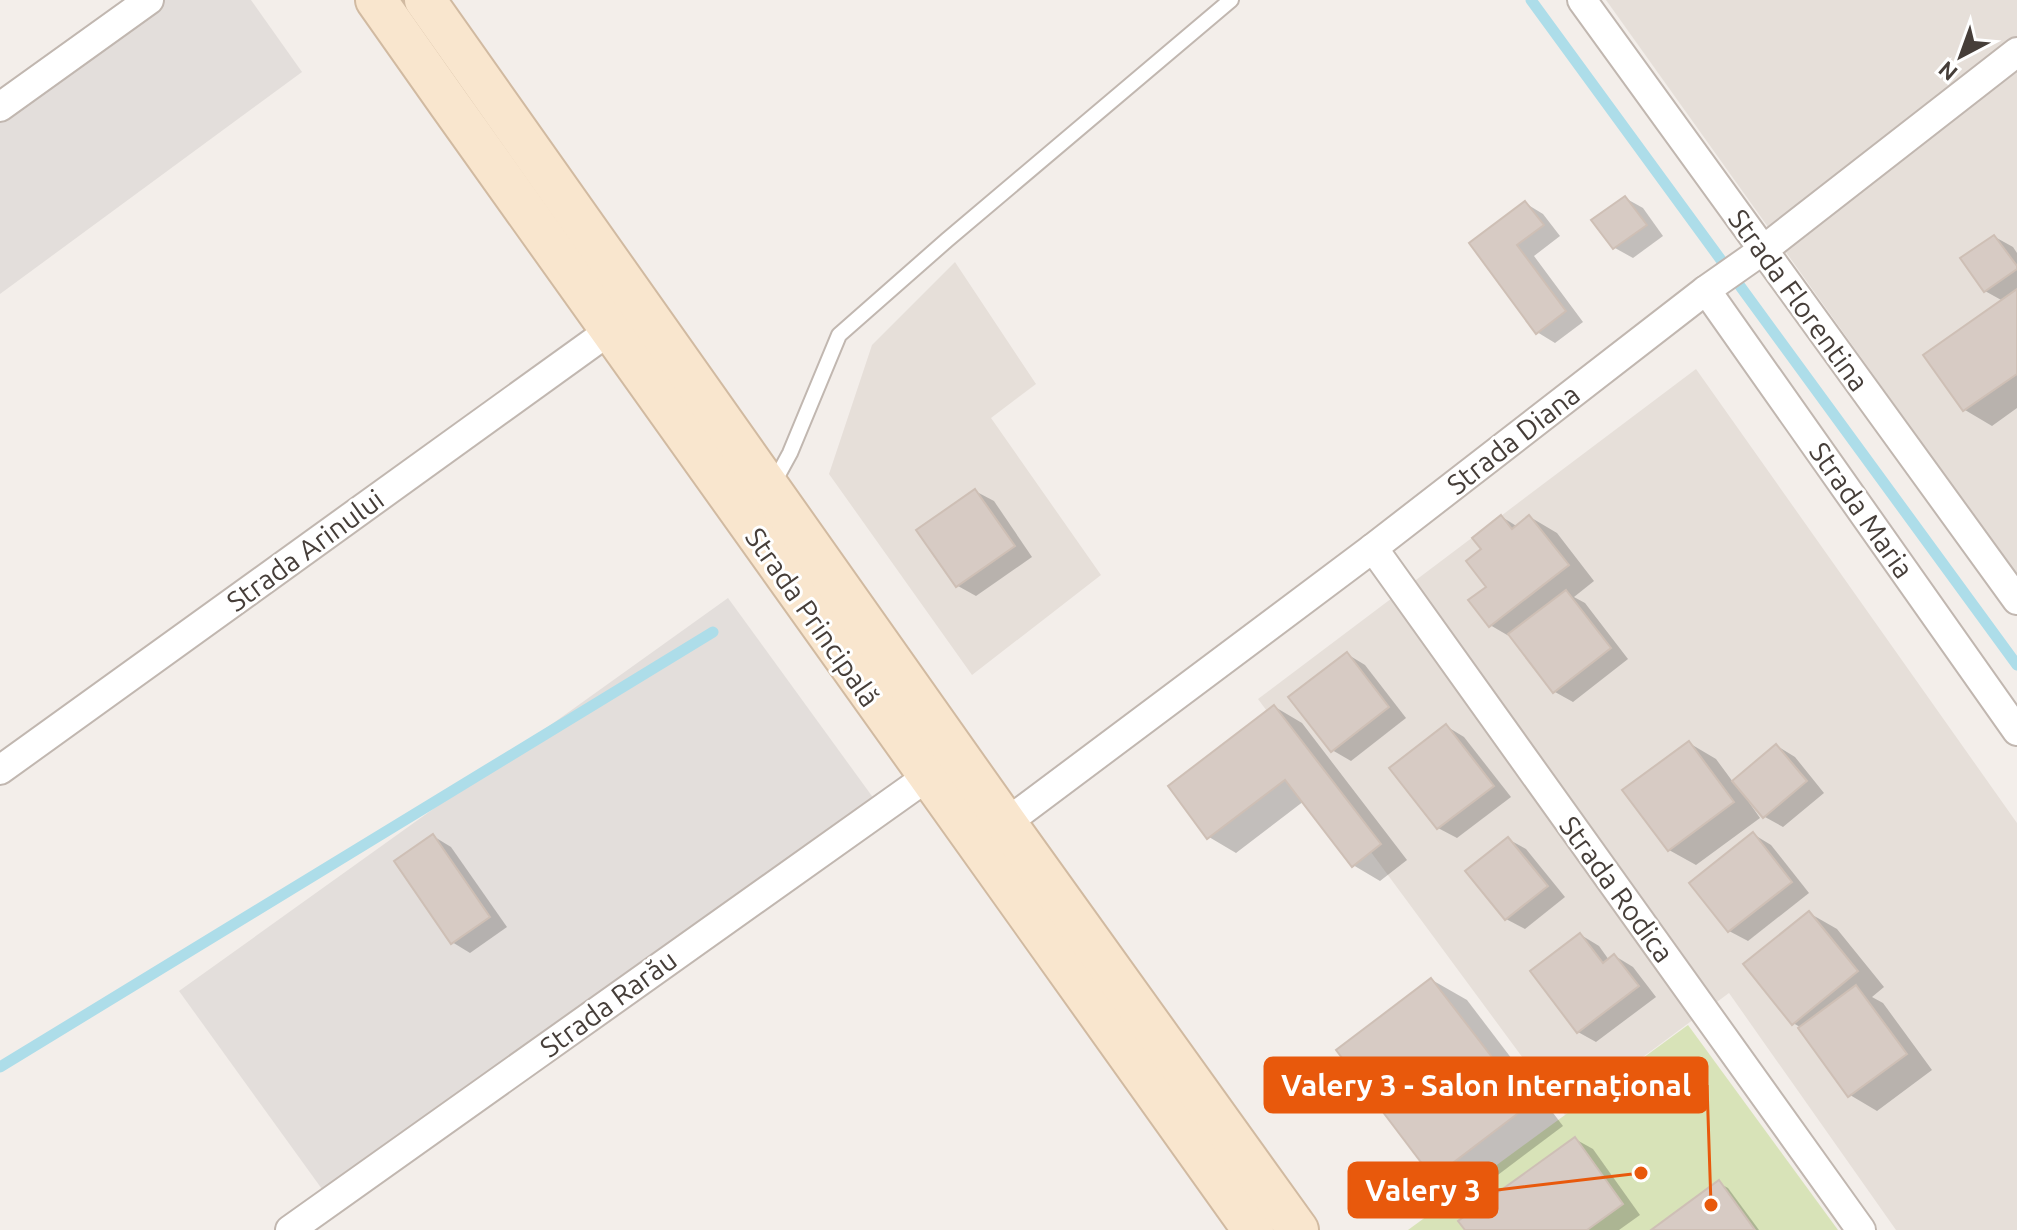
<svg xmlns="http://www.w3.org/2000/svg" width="2017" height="1230" font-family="Ubuntu,sans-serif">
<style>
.residential{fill:#e6dfd9}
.industrial{fill:#e3dedb}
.green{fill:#d8e3b8}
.shadow{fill:#0003}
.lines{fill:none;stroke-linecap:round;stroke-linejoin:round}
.stream{stroke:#addde9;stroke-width:11}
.building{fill:#d7cbc4;stroke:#cebfb5;stroke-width:2}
.service-casing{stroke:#c1b7b0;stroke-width:18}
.minor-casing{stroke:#c1b7b0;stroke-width:32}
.secondary-casing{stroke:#d1baa1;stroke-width:44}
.service{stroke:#fff;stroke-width:14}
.minor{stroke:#fff;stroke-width:28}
.secondary{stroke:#f9e6ce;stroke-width:40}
.labels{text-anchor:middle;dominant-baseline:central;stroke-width:6;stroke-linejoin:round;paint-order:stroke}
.street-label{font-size:28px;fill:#463e39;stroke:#fff}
.leader{fill:none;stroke:#e8590c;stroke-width:3}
.callout-dot{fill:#e8590c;stroke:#fff;stroke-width:3}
.callout{fill:#e8590c;stroke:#e8590c;stroke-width:3}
.callout-label{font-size:30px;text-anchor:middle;font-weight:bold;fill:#fff}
</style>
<rect width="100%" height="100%" fill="#f3eeea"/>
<g class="residential">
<polygon points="1606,0 2017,0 2017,576"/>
<polygon points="955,262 1036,384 991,418 1101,575 972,675 829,474 872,345"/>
<polygon points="1696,369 2017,823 2017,1230 1896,1230 1729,993 1565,1115 1258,699"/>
</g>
<g class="industrial">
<polygon points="151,0 251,0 302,72 0,294 0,112"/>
<polygon points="728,598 877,803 327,1196 179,991"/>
</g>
<polygon class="green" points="1688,1025 1838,1230 1408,1230"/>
<g class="shadow">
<polygon points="1625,198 1643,208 1663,236 1633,258 1615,248"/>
<polygon points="1525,203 1543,214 1560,236 1534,256 1583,322 1555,343 1537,332 1471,243"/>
<polygon points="1995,237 2013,247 2017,253 2017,408 1992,426 1965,410 1926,355 2003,301 1985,291"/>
<polygon points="975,491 994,501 1032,557 976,596 958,586 919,530"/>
<polygon points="1502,517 1518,527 1530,517 1557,533 1594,581 1574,597 1585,603 1628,659 1573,702 1555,692 1514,639 1490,625 1489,587 1484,550"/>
<polygon points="1347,654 1365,665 1406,718 1351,761 1332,750"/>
<polygon points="1275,707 1302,723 1407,860 1380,881 1353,865 1304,801 1236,853 1209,837"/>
<polygon points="1446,726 1464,737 1511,797 1457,838 1438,828"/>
<polygon points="1689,743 1716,759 1733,782 1777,746 1795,757 1824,793 1783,827 1765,817 1750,799 1748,801 1760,818 1696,865 1669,850"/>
<polygon points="1753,834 1771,845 1809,893 1748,941 1729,931"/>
<polygon points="433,836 451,847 507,927 470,953 452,942"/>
<polygon points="1508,839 1526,849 1565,897 1525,929 1506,919"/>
<polygon points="1809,913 1837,929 1884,987 1872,997 1883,1003 1932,1070 1877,1111 1850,1095 1800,1027 1793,1023"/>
<polygon points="1581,935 1599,946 1609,960 1615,956 1633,967 1656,997 1596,1042 1578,1032"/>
<polygon points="1432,980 1467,1000 1563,1126 1470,1196 1435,1176"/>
<polygon points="1575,1139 1593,1149 1640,1215 1619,1230 1467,1230"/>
<polygon points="1719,1183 1728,1188 1759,1230 1654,1230"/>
</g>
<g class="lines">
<g class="stream">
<polyline points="1531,0 2017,665"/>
<polyline points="0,1067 713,632"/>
</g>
</g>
<g class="building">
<polygon points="1625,196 1647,225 1613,249 1591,220"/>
<polygon points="1525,201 1544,225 1517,245 1566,311 1536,334 1469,243"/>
<polygon points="1994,235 2017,266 2017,269 1984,292 1960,258"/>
<polygon points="2017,289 2017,374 1963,411 1923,355"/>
<polygon points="975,489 1015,546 956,587 916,530"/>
<polygon points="1501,515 1512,529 1529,515 1569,565 1489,627 1468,600 1486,587 1466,561 1481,549 1472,538"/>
<polygon points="1566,590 1611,648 1553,693 1508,634"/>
<polygon points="1347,652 1389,707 1331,752 1288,697"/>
<polygon points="1274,705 1381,844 1352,867 1285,780 1207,839 1168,786"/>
<polygon points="1446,724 1494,786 1437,829 1389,768"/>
<polygon points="1689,741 1734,802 1668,851 1622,790"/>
<polygon points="1776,744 1807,781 1763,818 1732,781"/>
<polygon points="1753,832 1792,882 1728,932 1689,883"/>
<polygon points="433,834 490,917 451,944 394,861"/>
<polygon points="1508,837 1548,886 1505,920 1465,871"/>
<polygon points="1809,911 1858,971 1792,1025 1743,964"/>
<polygon points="1580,933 1603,963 1614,954 1639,986 1577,1033 1530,971"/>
<polygon points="1431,978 1529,1105 1433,1178 1336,1050"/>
<polygon points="1856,985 1907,1054 1848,1097 1798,1028"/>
<polygon points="1575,1137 1623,1204 1587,1230 1465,1230 1458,1221"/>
<polygon points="1719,1180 1755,1230 1651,1230"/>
</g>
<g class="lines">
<g class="service-casing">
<polyline id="service" points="772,486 790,453 839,335 947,240 1231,0"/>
</g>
<g class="minor-casing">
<g id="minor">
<polyline points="1582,0 2017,600"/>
<polyline points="0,107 149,0"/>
<polyline points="1706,290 2017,731"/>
<polyline points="1373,548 1861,1230"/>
<polyline points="0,770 609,331"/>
<polyline points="1006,823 1373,548 1706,290 1763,250 2017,52"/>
<polyline points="290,1230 927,777"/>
</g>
</g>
<g class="secondary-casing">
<g id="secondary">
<path d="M376,0C666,412 959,822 1253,1230"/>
<polyline points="425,0 1006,823 1298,1230"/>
</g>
</g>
<use href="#service" class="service"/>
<use href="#minor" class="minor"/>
<use href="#secondary" class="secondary"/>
</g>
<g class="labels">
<g class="street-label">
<text transform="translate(1799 300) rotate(54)">Strada Florentina</text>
<text transform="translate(1513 439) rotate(-38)">Strada Diana</text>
<text transform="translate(1862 510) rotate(55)">Strada Maria</text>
<text transform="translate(305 550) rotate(-36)">Strada Arinului</text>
<text transform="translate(813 617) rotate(55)">Strada Principală</text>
<text transform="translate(1617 889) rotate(54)">Strada Rodica</text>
<text transform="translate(608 1003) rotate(-36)">Strada Rarău</text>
</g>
</g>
<path class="leader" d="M1711 1205L1707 1085M1641 1173L1497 1190"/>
<g class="callout-dot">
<circle cx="1711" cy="1205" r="8"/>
<circle cx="1641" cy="1173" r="8"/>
</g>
<g class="callout">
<rect x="1265" y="1058" width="442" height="54" rx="8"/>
<rect x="1349" y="1163" width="148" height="54" rx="8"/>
</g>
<g class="callout-label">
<text x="1486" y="1096">Valery 3 - Salon Internațional</text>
<text x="1423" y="1201">Valery 3</text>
</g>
<g transform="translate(1961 56) rotate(221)" stroke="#ffffff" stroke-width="6" paint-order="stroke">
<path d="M0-6L14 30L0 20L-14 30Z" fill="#463e39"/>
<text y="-12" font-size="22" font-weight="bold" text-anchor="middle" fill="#463e39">N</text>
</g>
</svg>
